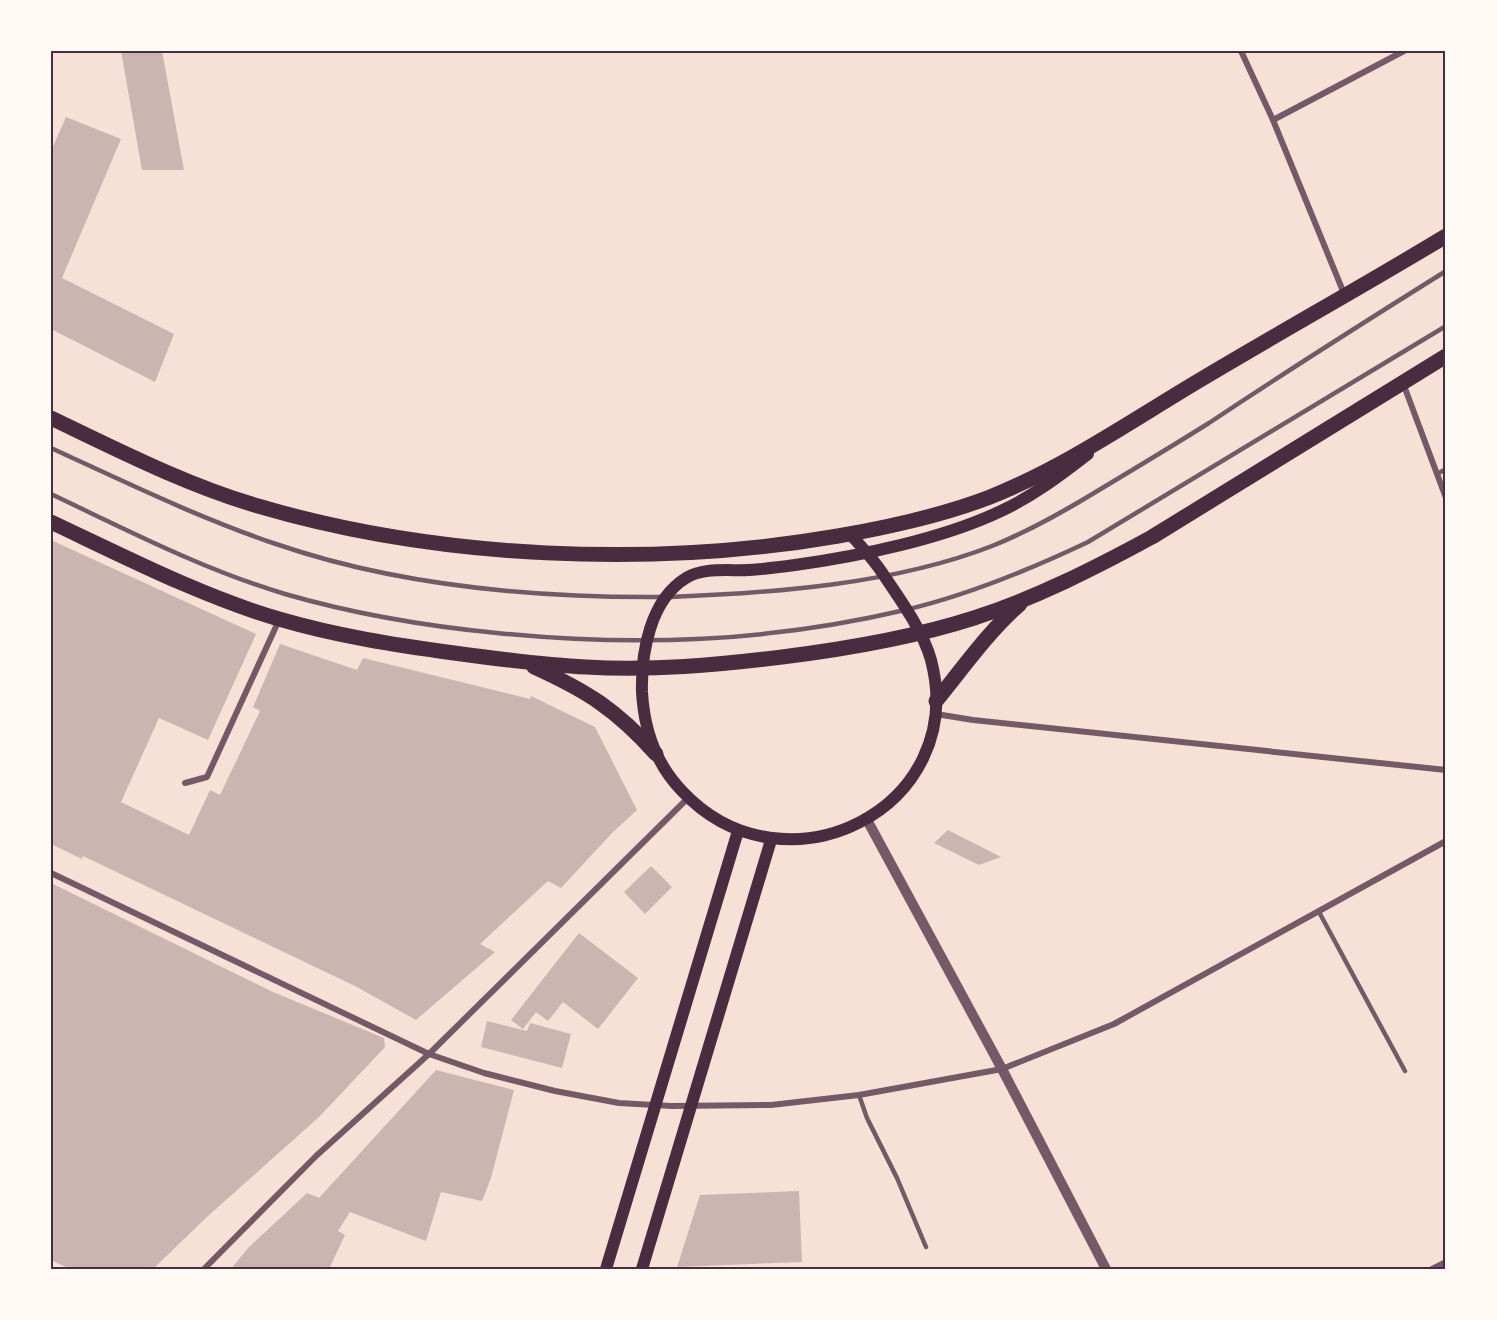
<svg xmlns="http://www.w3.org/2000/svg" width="1497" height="1320" font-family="Montserrat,sans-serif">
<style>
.building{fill:#ccb4b1}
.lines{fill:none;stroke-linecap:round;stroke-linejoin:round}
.service{stroke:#755966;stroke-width:4.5}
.minor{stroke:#755966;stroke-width:6}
.tertiary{stroke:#755966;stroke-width:10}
.secondary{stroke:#4a2c40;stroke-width:12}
.primary{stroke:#4a2c40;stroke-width:15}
.neatline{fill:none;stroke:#4a2c40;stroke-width:2}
</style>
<rect width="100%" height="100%" fill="#f7e1d7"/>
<g class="building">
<polygon points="121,51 162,51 184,170 142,170"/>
<polygon points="66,117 121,139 62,278 174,334 155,382 51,329 51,151"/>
<polygon points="51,540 256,634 208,740 159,718 121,802 189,835 210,790 220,795 260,711 253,707 280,644 357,670 363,658 530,699 531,696 595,727 637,810 613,832 561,888 548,881 480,944 495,952 416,1020 355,986 83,856 82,859 51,844"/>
<polygon points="948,830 1001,857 979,865 934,843"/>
<polygon points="651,866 672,887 645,914 624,892"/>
<polygon points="51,883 273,992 384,1038 385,1047 319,1117 208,1216 153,1269 70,1269 51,1260"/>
<polygon points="579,933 638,978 598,1029 563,1002 548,1021 536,1012 523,1029 511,1020"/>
<polygon points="487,1021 527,1031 530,1023 571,1034 562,1068 481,1047"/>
<polygon points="436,1070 514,1090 491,1178 482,1201 441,1192 426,1241 350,1212 338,1231 345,1235 329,1269 231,1269 248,1248 307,1193 319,1198"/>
<polygon points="799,1191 802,1262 677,1267 700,1195"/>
</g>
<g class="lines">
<g class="service">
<path d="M51,448C125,482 199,518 276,544C398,586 534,598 662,597"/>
<polyline points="1437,474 1446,469"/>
<path d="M51,494C127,530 204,570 285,594C354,614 425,626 497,633C636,647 769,642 905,610C969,595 1029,570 1088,542L1446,326"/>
<path d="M670,597C774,593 895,584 992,546C1032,530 1068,509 1104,487C1139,466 1174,445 1209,423C1287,371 1366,321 1446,271"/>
<polyline points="1319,912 1405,1071"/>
<polyline points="859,1095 867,1118 897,1178 926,1247"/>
</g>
<g class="minor">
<polyline points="1241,51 1273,120 1345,296"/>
<polyline points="1273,120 1404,51"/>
<polyline points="1403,383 1446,498"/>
<polyline points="936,714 973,720 1446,770"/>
<polyline points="185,783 207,777 279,620"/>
<polyline points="51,873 429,1054 484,1073 555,1091 619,1103 672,1106 771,1105 859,1095 1002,1069 1114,1024 1446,841"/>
<polyline points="204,1269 316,1156 429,1054 688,798"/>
<polyline points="1432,1269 1446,1262"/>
</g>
<polyline class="tertiary" points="866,818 1002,1069 1106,1269"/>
<g class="secondary">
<path d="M850,534C862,547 874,560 883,574C900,599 923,631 931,660C970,808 785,901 682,791C656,764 644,729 642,692C641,653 650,600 686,578C703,567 729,571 749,570C764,569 780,567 795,565C860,556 942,539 1001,511C1033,496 1061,475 1088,454"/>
<polyline points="606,1269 738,831"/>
<polyline points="642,1269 771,840"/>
</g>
<g class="primary">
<path d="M51,418C118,450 186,485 258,506C438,559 653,568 838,536C890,527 941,516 990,497C1065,467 1131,421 1200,380C1282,331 1365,285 1446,236"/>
<path d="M51,522C123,556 203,597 279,619C337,636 395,645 454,653C498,659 542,665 586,667C652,671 717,665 782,657C846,649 912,638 974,618C1036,598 1095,568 1152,537L1446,356"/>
<path d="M534,667C587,691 617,710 656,754"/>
<path d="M936,701C963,668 987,633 1020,604"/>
</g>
</g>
<rect width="1497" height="1320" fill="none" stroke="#fffaf5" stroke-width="105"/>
<rect x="52" y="52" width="1392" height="1216" class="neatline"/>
</svg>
